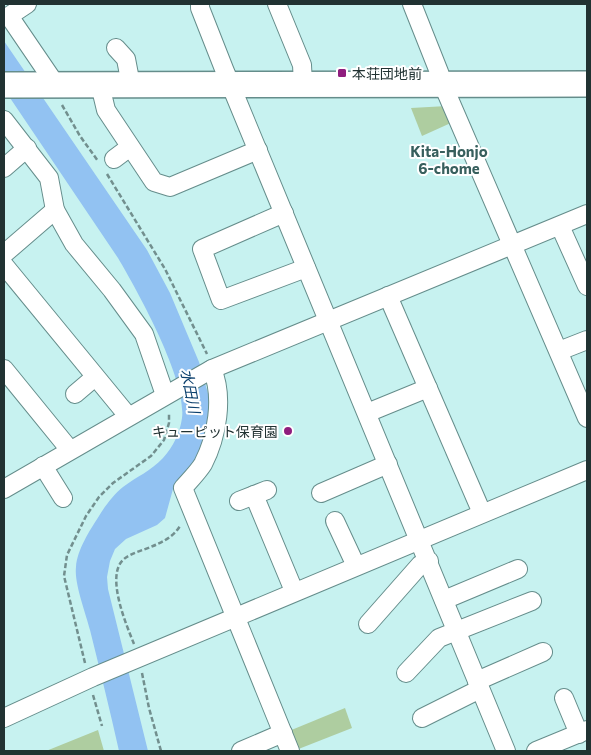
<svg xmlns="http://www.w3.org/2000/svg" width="591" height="755" font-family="Commissioner,'Noto Sans JP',sans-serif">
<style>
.green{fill:#aecda0}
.water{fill:#92c2f2}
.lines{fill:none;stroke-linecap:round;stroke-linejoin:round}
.street-casing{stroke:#658d8b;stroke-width:20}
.secondary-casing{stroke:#658d8b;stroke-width:28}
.path{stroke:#728f8e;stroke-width:2.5;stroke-dasharray:5 2.5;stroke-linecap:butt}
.street{stroke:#fff;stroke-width:18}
.secondary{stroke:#fff;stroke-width:25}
.poi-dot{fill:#8f1d7e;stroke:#fff;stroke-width:2}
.labels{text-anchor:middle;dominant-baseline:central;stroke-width:4;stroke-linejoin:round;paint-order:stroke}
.poi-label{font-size:14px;fill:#213232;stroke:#fff;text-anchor:start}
.neighbourhood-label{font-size:15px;font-weight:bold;fill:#375f5d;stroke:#fff}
.water-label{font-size:15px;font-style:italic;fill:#0c406d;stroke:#fff}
</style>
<rect width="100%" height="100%" fill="#c7f2f0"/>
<g class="green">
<polygon points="447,106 453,122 422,136 411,108"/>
<polygon points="345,708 352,728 296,750 289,731"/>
<polygon points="98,730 104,751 46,751"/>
</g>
<path class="water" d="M4,41L147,250L170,293L199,362L209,397V427L198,456L173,489L165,518L157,525L126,539L115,549L110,561L107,577L108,589L148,751H119C110,711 100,670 90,630C86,614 74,583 76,567C77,550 90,530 99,516C105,506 114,494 123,487C136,477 151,471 163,458C173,447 180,433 182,418C187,380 138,292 118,258L4,89Z"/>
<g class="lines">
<g class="street-casing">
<g id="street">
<polyline points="27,4 9,16 56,85"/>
<polyline points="200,4 200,8 224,69 506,751"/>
<polyline points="277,4 302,65 303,84"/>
<polyline points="412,4 439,72 443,85 587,418"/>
<polyline points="116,48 126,59 131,85"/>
<polyline points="100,85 106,110 154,182 170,187 258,150"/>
<polyline points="4,120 49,178 55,210 74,244 112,290 144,334 165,395"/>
<polyline points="114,159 130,147"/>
<polyline points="4,168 27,148"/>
<polyline points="284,213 202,249 221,300 306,268"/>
<polyline points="560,226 587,286"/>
<polyline points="4,254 55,210"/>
<polyline points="4,265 128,416"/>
<polyline points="388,296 482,513"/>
<polyline points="559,351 587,340"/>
<polyline points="4,369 70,450"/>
<path d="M212,369C224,397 217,437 203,464C198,472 190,480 183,488L290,751"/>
<polyline points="75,394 95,377"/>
<polyline points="367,413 428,388"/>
<polyline points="43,466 63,498"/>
<polyline points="4,489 212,369 587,214"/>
<polyline points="321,493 388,464"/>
<polyline points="254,495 294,591"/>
<polyline points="239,501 267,490"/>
<polyline points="335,521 356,566"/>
<polyline points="444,600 518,569"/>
<polyline points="368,624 420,565 429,561"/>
<polyline points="406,673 439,638 532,601"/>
<polyline points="477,681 543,652"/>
<polyline points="564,698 579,734"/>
<polyline points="4,718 93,677 587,470"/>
<polyline points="422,718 480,689"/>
<polyline points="241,751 283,733"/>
<polyline points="536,751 587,730"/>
</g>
</g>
<g class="secondary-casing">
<polyline id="secondary" points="4,85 587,84"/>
</g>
<g class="path">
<polyline points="62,105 80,136 98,161"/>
<polyline points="107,174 165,269 207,354"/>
<path d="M134,644C126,624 105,575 124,559C131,553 144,550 153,546C163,542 174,536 180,526"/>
<polyline points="85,663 64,576 67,555 86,516 99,497 113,483 151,456 164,440 169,423 169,413"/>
<polyline points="142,673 149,708 161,751"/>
<polyline points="93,695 102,726"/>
</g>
<use href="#street" class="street"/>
<use href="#secondary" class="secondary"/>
</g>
<g class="poi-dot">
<rect x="337" y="68" width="10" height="10" rx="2.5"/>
<circle cx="288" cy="431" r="5"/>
</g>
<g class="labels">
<g class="poi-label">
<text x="352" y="73">本荘団地前</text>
<text x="278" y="431" text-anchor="end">キューピット保育園</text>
</g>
<g class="neighbourhood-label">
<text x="449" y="151">Kita-Honjo<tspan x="449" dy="17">6-chome</tspan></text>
</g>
<g class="water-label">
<text transform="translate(191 391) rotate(79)">水田川</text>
</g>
</g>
<rect width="591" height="755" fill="none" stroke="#213232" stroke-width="10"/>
</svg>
